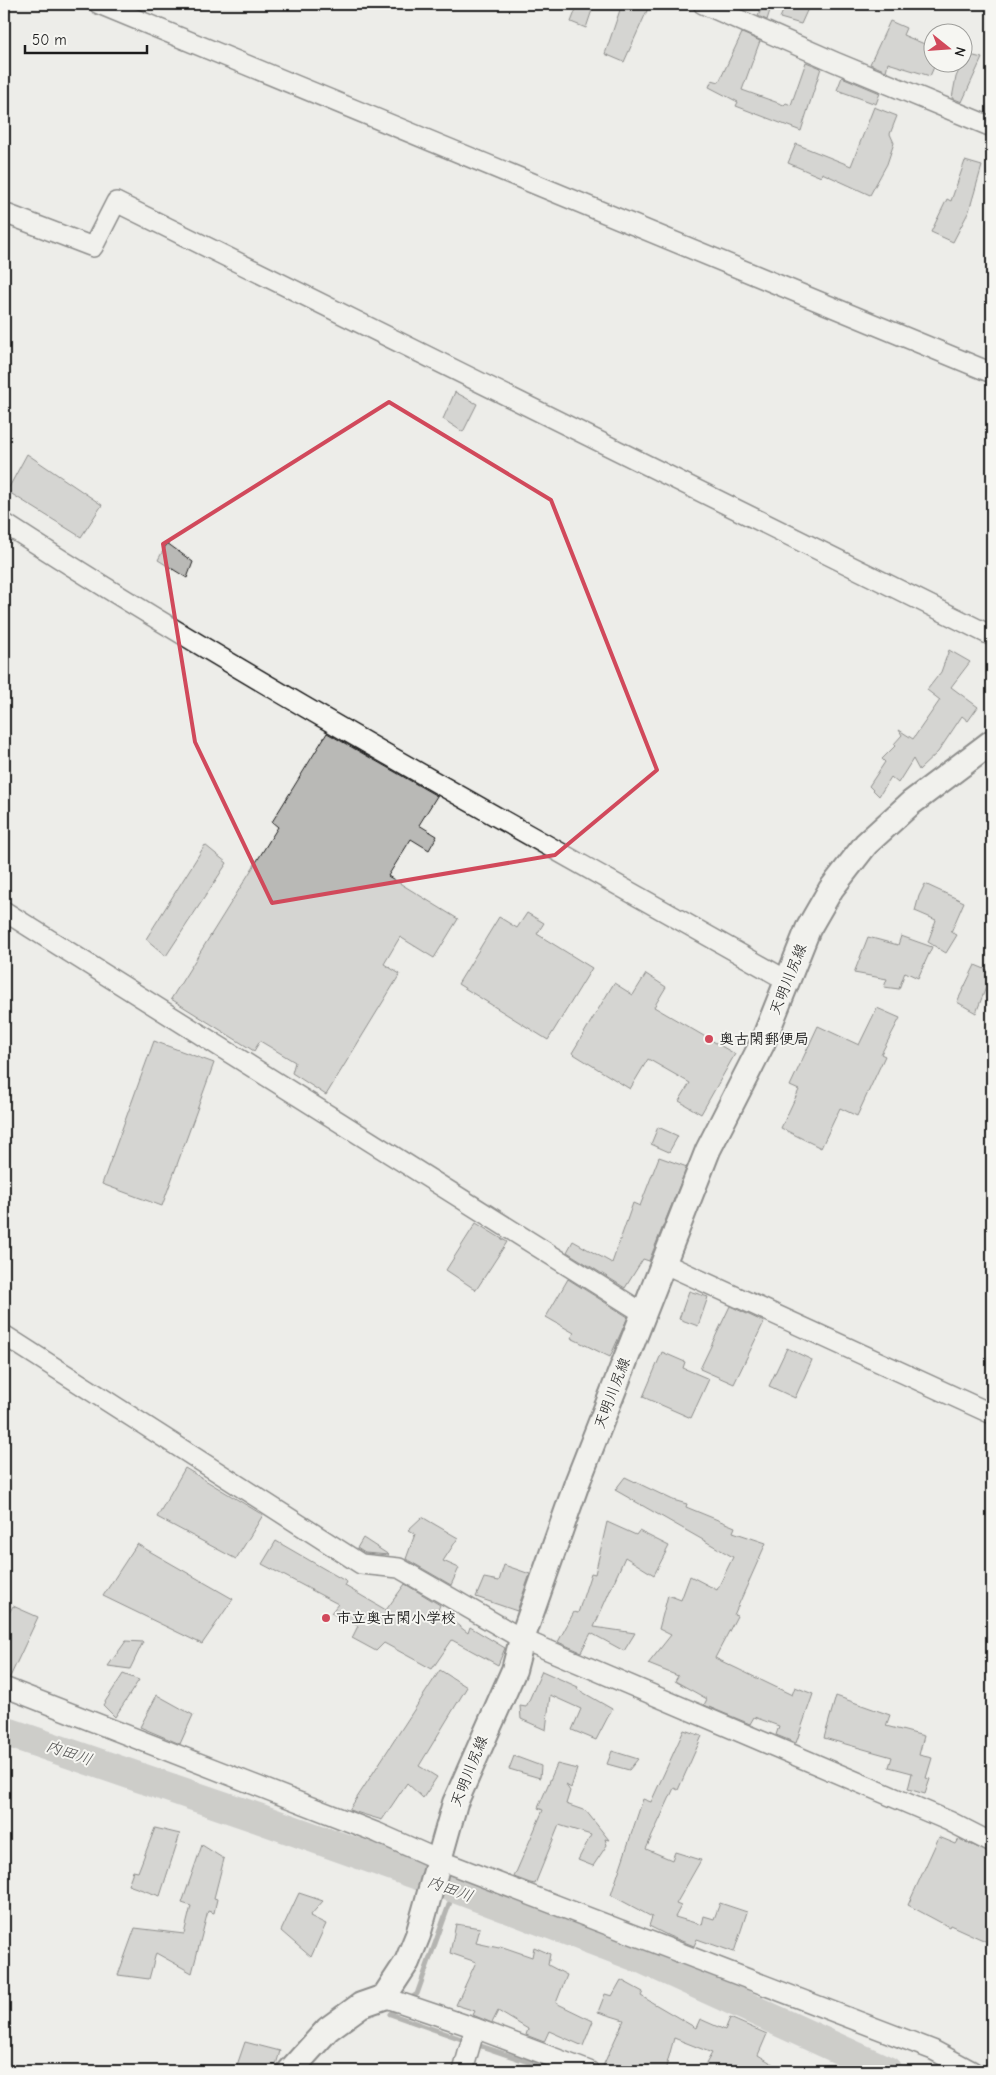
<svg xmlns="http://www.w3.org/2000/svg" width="996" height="2075" font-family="'Comic Neue','Klee One',sans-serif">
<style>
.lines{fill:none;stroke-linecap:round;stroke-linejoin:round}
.stream{stroke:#6f6f6d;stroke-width:5}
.river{stroke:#a6a6a3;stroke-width:30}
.building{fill:#b9b9b6;stroke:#1c1c1c}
.minor-casing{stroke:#1c1c1c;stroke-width:22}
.major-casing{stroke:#1c1c1c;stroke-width:28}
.minor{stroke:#f6f6f2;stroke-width:19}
.major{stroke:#f6f6f2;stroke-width:24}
.marked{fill:none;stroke:#d1495b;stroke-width:4;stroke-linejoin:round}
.poi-dot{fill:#d1495b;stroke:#f6f6f2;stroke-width:2}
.labels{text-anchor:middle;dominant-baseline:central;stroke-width:4;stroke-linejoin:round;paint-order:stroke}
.street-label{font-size:15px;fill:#1c1c1c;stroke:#f6f6f2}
.poi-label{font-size:15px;font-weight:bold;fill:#1c1c1c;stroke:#f6f6f2;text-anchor:start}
.water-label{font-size:16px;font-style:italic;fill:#535352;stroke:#f6f6f2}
</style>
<rect width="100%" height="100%" fill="#edede9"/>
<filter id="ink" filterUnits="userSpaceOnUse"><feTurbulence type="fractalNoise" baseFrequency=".02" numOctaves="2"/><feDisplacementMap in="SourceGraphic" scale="10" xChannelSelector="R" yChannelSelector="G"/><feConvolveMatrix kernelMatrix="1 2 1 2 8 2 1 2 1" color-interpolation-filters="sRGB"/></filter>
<g filter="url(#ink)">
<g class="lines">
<g class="stream">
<polyline points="408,2000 417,1994 455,1888"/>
<polyline points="399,2007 390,2014 467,2041"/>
<polyline points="475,2044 555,2071"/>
</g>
<polyline class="river" points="4,1731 258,1818 455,1888 645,1960 887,2071"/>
</g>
<g class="building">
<polygon points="578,4 594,4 586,28 571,22"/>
<polygon points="622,4 650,4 624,62 605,54"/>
<polygon points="764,4 772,4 767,20 758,16"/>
<polygon points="786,4 810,4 801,24 780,18"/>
<polygon points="890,21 906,28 903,35 934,48 934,67 930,76 888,63 886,71 870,64"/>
<polygon points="742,33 760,41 742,90 784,105 786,103 791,105 806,62 821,68 801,131 736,106 738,102 709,87 712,80 719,82"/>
<polygon points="966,54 982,58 962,102 952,98 956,77"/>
<polygon points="842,77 880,93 876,104 837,90"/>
<polygon points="874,107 897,116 890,134 894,143 887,164 870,195 822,173 821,177 788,163 796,144 851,166"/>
<polygon points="965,161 982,166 969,211 953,242 931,232 947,199 951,201"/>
<polygon points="455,392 477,404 463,432 443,419"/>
<polygon points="27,454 102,505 81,537 7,491"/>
<polygon points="167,543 193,562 187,578 158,560"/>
<polygon points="949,650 970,662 951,687 978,707 968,721 962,716 938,752 919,770 913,759 898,783 891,777 879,796 869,786 885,762 882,759 896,745 894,744 902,735 899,730 913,739 940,700 927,690 941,672"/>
<polygon points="327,733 437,796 419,825 437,836 429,850 411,839 388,876 458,919 434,958 400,937 384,964 400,974 326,1095 292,1073 295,1062 260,1041 254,1051 171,999 278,827 272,822"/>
<polygon points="205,845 227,863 166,956 146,939"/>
<polygon points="925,884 964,902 951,932 957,935 946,953 928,942 936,920 915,911 919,896"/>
<polygon points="527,913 544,923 537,934 592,968 548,1040 458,984 499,917 517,928"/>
<polygon points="901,936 932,947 918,978 905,972 899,989 884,987 887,979 854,973 868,937 898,945"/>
<polygon points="975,965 992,972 976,1013 957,1002"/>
<polygon points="646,974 666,987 654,1007 735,1054 701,1114 679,1101 690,1083 648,1059 630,1089 572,1053 614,983 633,995"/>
<polygon points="877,1008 900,1018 881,1054 885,1056 857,1116 840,1108 821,1148 781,1128 799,1090 790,1086 818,1026 859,1045"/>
<polygon points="154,1041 214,1063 162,1206 102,1184"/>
<polygon points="658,1127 678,1136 669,1152 651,1144"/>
<polygon points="659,1157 687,1167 649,1261 643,1259 625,1288 567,1252 573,1241 612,1263 633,1203 640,1206"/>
<polygon points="476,1223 507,1242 476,1290 446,1270"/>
<polygon points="568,1279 628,1317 610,1357 571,1338 574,1333 546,1317"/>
<polygon points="689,1291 708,1297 698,1326 679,1319"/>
<polygon points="730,1306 764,1322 734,1384 700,1369"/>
<polygon points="787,1348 812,1360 795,1398 769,1386"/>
<polygon points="662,1352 685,1362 683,1368 709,1379 691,1418 643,1397"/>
<polygon points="185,1468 263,1515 236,1559 157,1517"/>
<polygon points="625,1477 673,1500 687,1504 686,1507 735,1527 733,1532 766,1543 734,1615 737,1616 715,1658 792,1695 795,1687 813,1694 796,1743 776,1735 779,1726 754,1717 750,1724 704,1705 707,1699 675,1681 678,1676 648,1664 671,1635 659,1629 668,1595 681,1600 690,1576 717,1590 733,1557 615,1490"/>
<polygon points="422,1517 458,1538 443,1561 459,1568 451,1585 406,1559 415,1534 408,1530"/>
<polygon points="607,1522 636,1535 639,1531 669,1546 654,1575 625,1557 597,1620 594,1627 635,1633 624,1651 591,1633 581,1652 558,1642 574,1612 578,1613 591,1573 595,1574"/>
<polygon points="363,1538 389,1555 365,1553 357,1548"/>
<polygon points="276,1541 347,1582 345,1586 386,1610 405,1584 440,1605 438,1610 468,1633 470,1627 505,1648 498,1665 452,1640 432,1669 384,1643 376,1651 352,1638 358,1626 331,1613 338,1604 262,1564"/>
<polygon points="137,1544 233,1599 202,1644 103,1596"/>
<polygon points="504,1565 530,1574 517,1611 476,1597 484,1578 499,1581"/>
<polygon points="13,1606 38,1617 10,1677 4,1676 4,1622"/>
<polygon points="126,1641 143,1642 130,1669 108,1666"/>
<polygon points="440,1670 467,1687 419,1766 437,1777 423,1798 407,1783 382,1820 349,1810"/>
<polygon points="542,1671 578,1687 577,1689 612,1709 596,1740 572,1730 581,1709 550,1695 546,1730 521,1719 520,1706 526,1707"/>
<polygon points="123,1674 139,1680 115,1717 103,1705"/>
<polygon points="157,1695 193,1715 180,1744 140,1727"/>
<polygon points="836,1696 890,1715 886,1726 924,1736 919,1755 932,1758 926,1778 930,1779 925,1794 908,1789 912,1773 889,1767 892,1757 824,1738"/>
<polygon points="684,1730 702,1736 678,1790 674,1788 646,1849 672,1860 675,1852 701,1860 676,1904 681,1906 675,1917 702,1925 704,1916 714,1919 720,1903 747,1912 734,1952 697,1939 694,1946 669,1936 649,1926 652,1917 611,1895 643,1799 651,1802"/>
<polygon points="612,1751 638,1759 629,1770 607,1764"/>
<polygon points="514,1756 541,1766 540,1778 509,1769"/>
<polygon points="557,1764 577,1769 571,1788 566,1785 570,1791 566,1804 586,1811 609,1840 605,1839 607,1845 593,1866 578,1860 591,1835 559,1825 535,1884 530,1883 514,1877 543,1810 538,1808"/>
<polygon points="155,1828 180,1834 160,1896 128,1885 133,1871 138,1872"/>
<polygon points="939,1837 956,1844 959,1839 992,1854 992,1944 950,1925 949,1927 908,1905"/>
<polygon points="202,1845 224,1859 214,1898 217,1899 214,1913 208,1911 192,1973 156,1953 149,1979 118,1975 135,1928 184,1934 191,1906 182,1903"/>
<polygon points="299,1893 323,1901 310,1916 326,1924 311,1957 281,1931"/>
<polygon points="456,1924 480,1928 476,1943 499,1948 500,1946 532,1957 534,1947 550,1954 548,1965 567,1975 556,2003 593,2021 583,2046 549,2031 544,2042 526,2035 528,2029 498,2011 492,2023 473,2015 475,2011 456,2005 476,1962 450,1953"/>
<polygon points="621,1980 643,1992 641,1996 696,2028 700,2019 725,2030 730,2018 767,2034 758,2055 784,2071 702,2071 712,2053 674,2038 665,2071 610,2071 603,2066 624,2020 598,2012 605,1994 612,1996"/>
<polygon points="245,2042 280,2051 276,2065 267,2066 264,2071 235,2071"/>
</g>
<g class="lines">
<g class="minor-casing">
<g id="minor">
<polyline points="99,4 992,373"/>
<polyline points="703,4 835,62 992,127"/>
<polyline points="4,213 93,247 116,202 992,636"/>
<path d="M4,523C257,687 524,831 786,980"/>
<polyline points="4,911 643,1313"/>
<polyline points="663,1263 992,1414"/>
<polyline points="4,1335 361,1564 399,1568 522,1639 949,1821 992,1843"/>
<polyline points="4,1687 378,1833 439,1860 933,2050 972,2071"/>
<polyline points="384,1997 475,2028 589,2071"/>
<polyline points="463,2071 475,2028"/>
</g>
</g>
<g class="major-casing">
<polyline id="major" points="290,2071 328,2029 361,2005 384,1997 407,1962 418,1935 455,1803 514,1670 522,1639 577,1483 708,1150 762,1044 808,929 831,889 866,844 911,803 992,742"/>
</g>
<use href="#minor" class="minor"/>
<use href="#major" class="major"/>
</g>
</g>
<path d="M0 0H996V2075H0ZM389,402L551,500L657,770L555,855L272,903L195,742L163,544Z" fill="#edede9" fill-opacity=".55" fill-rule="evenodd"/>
<path class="marked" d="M389,402L551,500L657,770L555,855L272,903L195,742L163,544Z"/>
<g class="poi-dot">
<circle cx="709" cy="1039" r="5"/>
<circle cx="326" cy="1618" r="5"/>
</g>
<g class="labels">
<g class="street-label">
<text transform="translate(788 979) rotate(-68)">天明川尻線</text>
<text transform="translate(612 1393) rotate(-69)">天明川尻線</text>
<text transform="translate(469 1771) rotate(-68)">天明川尻線</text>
</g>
<g class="poi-label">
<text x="719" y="1039">奥古閑郵便局</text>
<text x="336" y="1618">市立奥古閑小学校</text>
</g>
<g class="water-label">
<text transform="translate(69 1753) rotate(19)">内田川</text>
<text transform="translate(450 1889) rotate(20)">内田川</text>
</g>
</g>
<rect width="996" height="2075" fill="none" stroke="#f6f6f2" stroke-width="20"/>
<rect x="10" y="10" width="976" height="2055" fill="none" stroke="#1c1c1c" stroke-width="2" filter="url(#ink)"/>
<g transform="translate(948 48) rotate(107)"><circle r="24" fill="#f6f6f2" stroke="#9f9f9c"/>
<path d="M0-4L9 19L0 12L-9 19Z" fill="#d1495b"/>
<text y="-8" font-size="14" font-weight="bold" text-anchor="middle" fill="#1c1c1c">N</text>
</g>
<path d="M25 45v8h122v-8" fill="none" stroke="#1c1c1c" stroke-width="2.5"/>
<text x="32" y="45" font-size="15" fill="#1c1c1c" stroke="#f6f6f2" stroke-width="4" paint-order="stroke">50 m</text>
</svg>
